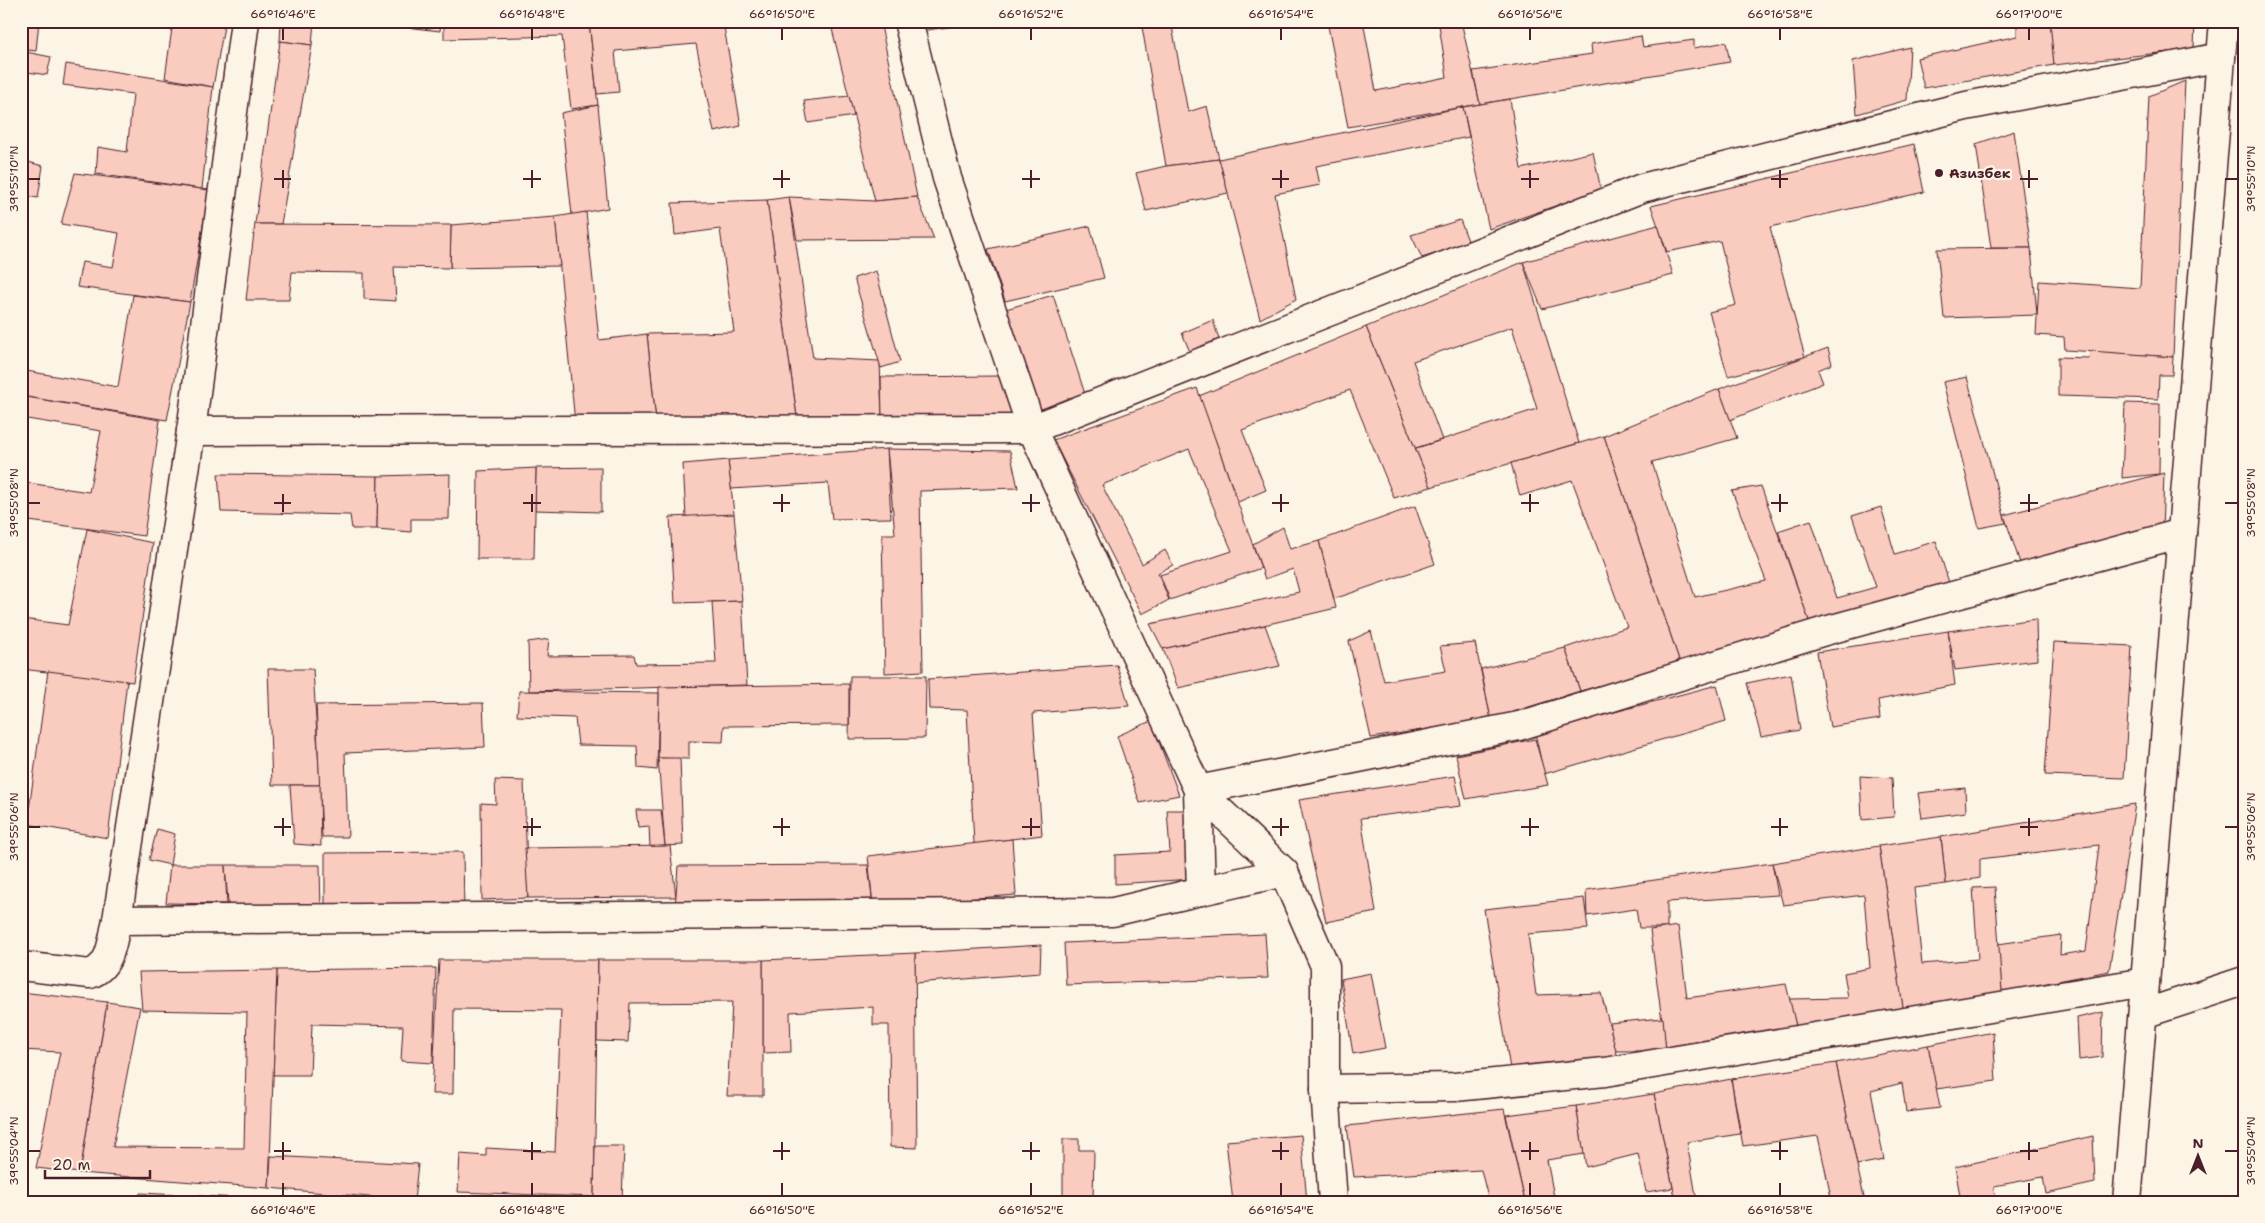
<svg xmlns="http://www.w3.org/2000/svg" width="2265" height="1223" font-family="'Shantell Sans',sans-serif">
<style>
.building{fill:#facbbf;stroke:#4a1f2b;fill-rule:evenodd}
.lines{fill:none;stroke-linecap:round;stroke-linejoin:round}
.street-casing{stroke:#4a1f2b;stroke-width:31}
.secondary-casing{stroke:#4a1f2b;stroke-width:31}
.street{stroke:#fcf5e5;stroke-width:28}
.secondary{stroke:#fcf5e5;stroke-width:28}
.ticks{fill:none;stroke:#4a1f2b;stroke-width:2}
.poi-dot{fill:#4a1f2b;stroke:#fcf5e5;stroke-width:2}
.labels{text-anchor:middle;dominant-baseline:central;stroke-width:4.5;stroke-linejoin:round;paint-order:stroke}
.poi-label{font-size:14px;font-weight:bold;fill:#4a1f2b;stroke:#fcf5e5;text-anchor:start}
.neatline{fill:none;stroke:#4a1f2b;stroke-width:2}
.ticks-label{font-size:12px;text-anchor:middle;fill:#4a1f2b}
</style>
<rect width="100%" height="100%" fill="#fcf5e5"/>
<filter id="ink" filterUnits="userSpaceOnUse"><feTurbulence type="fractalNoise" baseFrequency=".02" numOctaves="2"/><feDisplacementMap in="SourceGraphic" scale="10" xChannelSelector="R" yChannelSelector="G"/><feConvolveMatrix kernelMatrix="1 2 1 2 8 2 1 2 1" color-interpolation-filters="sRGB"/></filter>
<g filter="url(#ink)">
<g class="building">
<polygon points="21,21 39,21 36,51 21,49"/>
<polygon points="173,21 225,21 213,87 165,78"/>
<polygon points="281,21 314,21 312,45 280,41"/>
<polygon points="352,21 441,21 440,31"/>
<polygon points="444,21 589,21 598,105 571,109 562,36 444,39"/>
<polygon points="589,21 723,21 741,126 714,132 696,44 615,51 619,92 597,94"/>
<polygon points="830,21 880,21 917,197 875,201"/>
<polygon points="912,21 991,21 913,32"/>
<polygon points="1141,21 1171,21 1188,112 1207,106 1219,159 1166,166"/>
<polygon points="1327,21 1363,21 1376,91 1447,77 1439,25 1461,21 1480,104 1348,127"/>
<polygon points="2017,21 2051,21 2054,65 1924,88 1917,58 2017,36"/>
<polygon points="2050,21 2084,21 2084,25 2115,21 2195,21 2194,49 2054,65"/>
<polygon points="1641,36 1643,47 1694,40 1694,48 1726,42 1730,62 1480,104 1473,71 1592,54 1591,44"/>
<polygon points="280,41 312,45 281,224 255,224"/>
<polygon points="1910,47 1907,100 1857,114 1853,61"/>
<polygon points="21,51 51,57 47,75 21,71"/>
<polygon points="66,64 213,87 202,189 96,174 98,147 127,152 133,94 63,85"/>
<polygon points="2185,81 2173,357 2065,350 2064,337 2036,335 2039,281 2140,288 2149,96"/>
<polygon points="849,96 854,116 808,123 804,101"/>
<polygon points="1510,99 1521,169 1593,152 1601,190 1489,229 1463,107"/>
<polygon points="598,105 608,208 572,215 561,113"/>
<polygon points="1463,107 1469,137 1316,166 1320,185 1275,194 1296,299 1260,319 1219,159"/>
<polygon points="2014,131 2031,248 1991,248 1976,144"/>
<polygon points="1914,144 1924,192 1770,227 1805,357 1728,376 1709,312 1736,305 1720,241 1667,252 1651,206"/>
<polygon points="1219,159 1228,193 1146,211 1136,173 1166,166"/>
<polygon points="21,160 43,166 38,198 21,195"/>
<polygon points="75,173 209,190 190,302 77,287 82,262 113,267 119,233 61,224"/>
<polygon points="789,197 813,358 880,361 882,418 797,417 767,200"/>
<polygon points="789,197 875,201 917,197 934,239 797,240"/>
<polygon points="767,200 797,417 656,422 647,334 734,332 720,229 675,235 672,203"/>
<polygon points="586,212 599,340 647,334 656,422 575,423 555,217"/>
<polygon points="555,217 560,266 450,268 451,225"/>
<polygon points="1460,220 1469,243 1422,258 1411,235"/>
<polygon points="255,224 451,225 450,268 394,267 396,301 364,299 364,273 292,272 289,300 246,300"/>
<polygon points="1658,225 1673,275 1542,309 1523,262"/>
<polygon points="1090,226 1104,278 1005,301 988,249"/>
<polygon points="2031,248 2037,315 1944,318 1937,249"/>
<path d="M1523,262L1579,443L1431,487L1366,327ZM1512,327L1537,409L1416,448L1442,440L1413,361Z"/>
<polygon points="876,271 900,362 881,368 854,278"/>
<polygon points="133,295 190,302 167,420 21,396 21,370 118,387"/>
<polygon points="1053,295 1085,394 1031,413 996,312"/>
<polygon points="1213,320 1219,339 1190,352 1182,333"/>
<polygon points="1366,327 1431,487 1394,498 1350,390 1242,430 1266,490 1238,502 1199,396"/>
<polygon points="1828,348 1832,364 1818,370 1823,383 1730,420 1719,389"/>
<polygon points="2090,351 2173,357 2172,375 2159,375 2158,399 2058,396 2058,357 2089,358"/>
<polygon points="1000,376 1014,420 882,418 881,377"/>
<polygon points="1967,377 2006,523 1979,528 1943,382"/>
<polygon points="1197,388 1261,568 1170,600 1160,575 1232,551 1189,449 1102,485 1142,564 1165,550 1173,565 1158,573 1169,600 1142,614 1053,440"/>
<polygon points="1719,389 1737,438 1652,462 1695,597 1766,581 1732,491 1761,486 1815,637 1681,666 1604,436"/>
<polygon points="21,396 160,420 144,536 21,520 21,482 89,492 101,431 21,418"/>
<polygon points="2125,403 2160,404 2159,474 2122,478"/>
<polygon points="1604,436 1681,666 1580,691 1565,648 1627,627 1572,480 1520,496 1511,463"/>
<polygon points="887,449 1010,451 1018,488 920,491 923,671 885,673 882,534 895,534"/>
<polygon points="887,449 891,518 832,519 828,483 731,489 728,460"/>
<polygon points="728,460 734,514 686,517 683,464"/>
<polygon points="601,467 601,512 535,510 536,468"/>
<polygon points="536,468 534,559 477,559 478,471"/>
<polygon points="2164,473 2162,534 2022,569 2004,515"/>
<polygon points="218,474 378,476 377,529 352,529 350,515 221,512"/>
<polygon points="450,474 449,519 411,519 411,532 377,529 378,476"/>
<polygon points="1415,506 1435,564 1334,599 1319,541"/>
<polygon points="1881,507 1895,554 1936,541 1950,586 1812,629 1778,531 1811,520 1837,598 1876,587 1852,516"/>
<polygon points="734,514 742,601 675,603 670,517"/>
<polygon points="1283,527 1290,549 1319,541 1336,608 1163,649 1150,624 1299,592 1293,569 1265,579 1253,544"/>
<polygon points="87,529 153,543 133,682 21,669 22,619 68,625"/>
<polygon points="742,601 747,685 529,691 528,642 549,639 547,656 634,655 636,664 716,663 712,602"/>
<polygon points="2036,619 2037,660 1955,670 1948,631"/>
<polygon points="1265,625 1280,666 1178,688 1163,649"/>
<polygon points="1371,631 1384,681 1446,671 1440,646 1475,643 1491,719 1371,738 1349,641"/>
<polygon points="1948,631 1955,685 1878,700 1880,719 1830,727 1817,652"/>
<polygon points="2054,642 2132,646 2124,778 2045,775"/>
<polygon points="1565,648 1580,691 1491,719 1481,669"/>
<polygon points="1117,665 1129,706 1033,713 1042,835 974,844 967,710 929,709 928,679"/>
<polygon points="268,669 313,669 320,785 272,785"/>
<polygon points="48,671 127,681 108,838 27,824"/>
<polygon points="1791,674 1800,730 1761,737 1747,683"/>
<polygon points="850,676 926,676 925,738 849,739"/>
<polygon points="849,684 849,725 724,726 723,742 689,741 689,759 658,758 659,687"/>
<polygon points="1717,685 1726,721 1544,774 1535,733"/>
<polygon points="519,691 659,693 657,770 638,768 637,746 578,745 575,718 517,716"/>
<polygon points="483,703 485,747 345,753 348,837 322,837 316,705"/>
<polygon points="1151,721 1179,795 1140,803 1117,736"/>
<polygon points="1535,739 1548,785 1466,799 1456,755"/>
<polygon points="658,758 680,758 683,845 665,846"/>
<polygon points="1455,776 1461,806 1361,818 1376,912 1326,922 1299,800"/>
<polygon points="1860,776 1892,778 1894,817 1862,820"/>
<polygon points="495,780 524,781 528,898 482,900 481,803 496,804"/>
<polygon points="290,785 320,785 321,846 294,844"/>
<polygon points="1965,788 1966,812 1922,818 1918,793"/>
<polygon points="2135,804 2109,971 2002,992 1998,944 2061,935 2060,955 2086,951 2099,845 1980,859 1980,878 1946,884 1941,837"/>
<polygon points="636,810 661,810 665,846 650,847 649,826 638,827"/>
<polygon points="1167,810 1191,810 1193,879 1115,884 1115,855 1170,852"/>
<polygon points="157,829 175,834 170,865 149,860"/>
<polygon points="1941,837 1946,884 1914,888 1922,964 1978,959 1973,888 1995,887 2002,992 1903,1009 1879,846"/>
<polygon points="1012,839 1016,895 873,906 868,856"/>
<polygon points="670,846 676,897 528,898 525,848"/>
<polygon points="1879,846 1904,1014 1797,1030 1789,999 1848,998 1844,973 1870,968 1864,895 1783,905 1772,863"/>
<polygon points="463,852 464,912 325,914 325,853"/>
<polygon points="1772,863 1778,895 1667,902 1667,928 1639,928 1636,909 1587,916 1586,890"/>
<polygon points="170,865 225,865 227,904 166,903"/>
<polygon points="225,865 320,865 321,915 229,916"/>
<polygon points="868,865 873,906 675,908 678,866"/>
<polygon points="1584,898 1588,929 1528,934 1536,995 1601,993 1618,1058 1510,1069 1484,909"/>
<polygon points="1678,926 1687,998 1786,984 1797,1030 1666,1051 1650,930"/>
<polygon points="1265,934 1268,978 1066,985 1064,943"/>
<polygon points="1041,945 1040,973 915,983 915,953"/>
<polygon points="915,953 917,1148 890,1147 889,1025 873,1025 873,1007 790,1012 791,1052 763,1053 763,960"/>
<polygon points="439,960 598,960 594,1197 458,1192 460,1154 486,1156 486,1148 555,1152 561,1010 454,1009 453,1094 432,1094"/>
<polygon points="598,960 763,960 763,1096 727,1096 732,1002 630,1003 628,1042 597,1041"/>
<polygon points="436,968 433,1063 401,1061 403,1026 312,1024 310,1075 273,1075 277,970"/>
<polygon points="277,970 269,1188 80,1173 107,1002 140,1007 113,1147 244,1148 247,1012 142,1010 139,972"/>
<polygon points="1371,973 1385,1048 1353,1054 1341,979"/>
<polygon points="21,992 107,1002 80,1173 36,1168 60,1052 21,1050"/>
<polygon points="2103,1012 2102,1057 2079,1060 2077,1018"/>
<polygon points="1663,1018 1666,1051 1616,1051 1609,1023"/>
<polygon points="1993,1032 1996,1081 1936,1089 1928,1045"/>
<polygon points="1928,1045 1940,1108 1906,1112 1902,1083 1871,1091 1884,1160 1857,1165 1836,1063"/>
<polygon points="1836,1063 1857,1165 1865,1202 1832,1202 1818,1136 1743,1146 1731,1079"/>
<polygon points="1731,1079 1740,1134 1687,1142 1697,1202 1676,1202 1654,1094"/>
<polygon points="1654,1094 1673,1188 1646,1192 1638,1154 1586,1167 1576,1106"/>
<polygon points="1576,1106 1584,1154 1547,1160 1555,1202 1525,1202 1506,1115"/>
<polygon points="1504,1109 1525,1202 1489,1202 1481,1170 1354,1177 1347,1126"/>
<polygon points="1301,1135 1307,1202 1233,1202 1226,1141"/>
<polygon points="2093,1136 2095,1183 2046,1194 2043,1177 1994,1186 1995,1202 1961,1202 1955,1167"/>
<polygon points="1063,1139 1079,1139 1079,1150 1094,1150 1093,1202 1063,1202"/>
<polygon points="595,1146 624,1146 622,1201 594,1197"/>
<polygon points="271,1156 418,1164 414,1201 269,1188"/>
<polygon points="140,1193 280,1200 279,1202 139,1202"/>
</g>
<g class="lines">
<g class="street-casing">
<g id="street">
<polyline points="908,21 947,178 1032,429 1198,790 1284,872 1325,966 1325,1089 1333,1202"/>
<polyline points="191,431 1032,429 1642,188 1966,106 2221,57"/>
<polyline points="1284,872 1201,891 1198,790 1519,726 1825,631 2182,533"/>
<polyline points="117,920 1113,912 1201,891"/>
<path d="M21,966L90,974C112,966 112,940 117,920L191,431L245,21"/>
<polyline points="2143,1014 2244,981"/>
<polyline points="1325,1089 1455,1087 1605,1072 2145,982"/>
</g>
</g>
<g class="secondary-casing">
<polyline id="secondary" points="2127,1202 2224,21"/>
</g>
<use href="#street" class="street"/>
<use href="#secondary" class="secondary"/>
</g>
</g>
<path class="ticks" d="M283,28V40M532,28V40M782,28V40M1031,28V40M1281,28V40M1530,28V40M1780,28V40M2029,28V40M283,170V188M532,170V188M782,170V188M1031,170V188M1281,170V188M1530,170V188M1780,170V188M2029,170V188M28,179H40M274,179H291M523,179H541M773,179H790M1022,179H1040M1272,179H1289M1521,179H1539M1771,179H1788M2020,179H2038M2225,179H2238M283,494V512M532,494V512M782,494V512M1031,494V512M1281,494V512M1530,494V512M1780,494V512M2029,494V512M28,503H40M274,503H291M523,503H541M773,503H790M1022,503H1040M1272,503H1289M1521,503H1539M1771,503H1788M2020,503H2038M2225,503H2238M283,818V836M532,818V836M782,818V836M1031,818V836M1281,818V836M1530,818V836M1780,818V836M2029,818V836M28,827H40M274,827H291M523,827H541M773,827H790M1022,827H1040M1272,827H1289M1521,827H1539M1771,827H1788M2020,827H2038M2225,827H2238M283,1142V1160M532,1142V1160M782,1142V1160M1031,1142V1160M1281,1142V1160M1530,1142V1160M1780,1142V1160M2029,1142V1160M28,1151H40M274,1151H291M523,1151H541M773,1151H790M1022,1151H1040M1272,1151H1289M1521,1151H1539M1771,1151H1788M2020,1151H2038M2225,1151H2238M283,1183V1196M532,1183V1196M782,1183V1196M1031,1183V1196M1281,1183V1196M1530,1183V1196M1780,1183V1196M2029,1183V1196"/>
<circle class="poi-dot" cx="1939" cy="173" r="5"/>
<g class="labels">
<g class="poi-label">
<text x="1949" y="173">Азизбек</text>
</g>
</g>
<rect width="2265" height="1223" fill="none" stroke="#fcf5e5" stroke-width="55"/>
<g transform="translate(2198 1156)" stroke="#fcf5e5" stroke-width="4" paint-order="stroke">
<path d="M0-4L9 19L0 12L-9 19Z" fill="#4a1f2b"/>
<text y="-8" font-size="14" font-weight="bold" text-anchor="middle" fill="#4a1f2b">N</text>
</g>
<path d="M45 1170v8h105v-8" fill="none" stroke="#4a1f2b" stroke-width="2.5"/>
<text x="52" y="1170" font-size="15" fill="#4a1f2b" stroke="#fcf5e5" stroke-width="4" paint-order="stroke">20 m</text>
<rect x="28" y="28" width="2210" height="1168" class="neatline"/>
<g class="ticks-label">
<text x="283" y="18">66°16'46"E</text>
<text x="532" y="18">66°16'48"E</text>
<text x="782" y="18">66°16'50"E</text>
<text x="1031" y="18">66°16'52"E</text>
<text x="1281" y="18">66°16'54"E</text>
<text x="1530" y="18">66°16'56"E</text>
<text x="1780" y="18">66°16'58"E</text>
<text x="2029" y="18">66°17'00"E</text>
<text transform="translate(14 179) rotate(-90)" y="4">39°55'10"N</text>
<text transform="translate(2251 179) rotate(-90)" y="4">39°55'10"N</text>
<text transform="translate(14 503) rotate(-90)" y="4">39°55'08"N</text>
<text transform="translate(2251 503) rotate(-90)" y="4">39°55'08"N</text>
<text transform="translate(14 827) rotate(-90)" y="4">39°55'06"N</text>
<text transform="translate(2251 827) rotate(-90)" y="4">39°55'06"N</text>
<text transform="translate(14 1151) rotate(-90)" y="4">39°55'04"N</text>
<text transform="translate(2251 1151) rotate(-90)" y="4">39°55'04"N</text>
<text x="283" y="1214">66°16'46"E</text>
<text x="532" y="1214">66°16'48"E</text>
<text x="782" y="1214">66°16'50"E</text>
<text x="1031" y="1214">66°16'52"E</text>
<text x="1281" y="1214">66°16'54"E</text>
<text x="1530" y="1214">66°16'56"E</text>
<text x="1780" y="1214">66°16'58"E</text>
<text x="2029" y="1214">66°17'00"E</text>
</g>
</svg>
